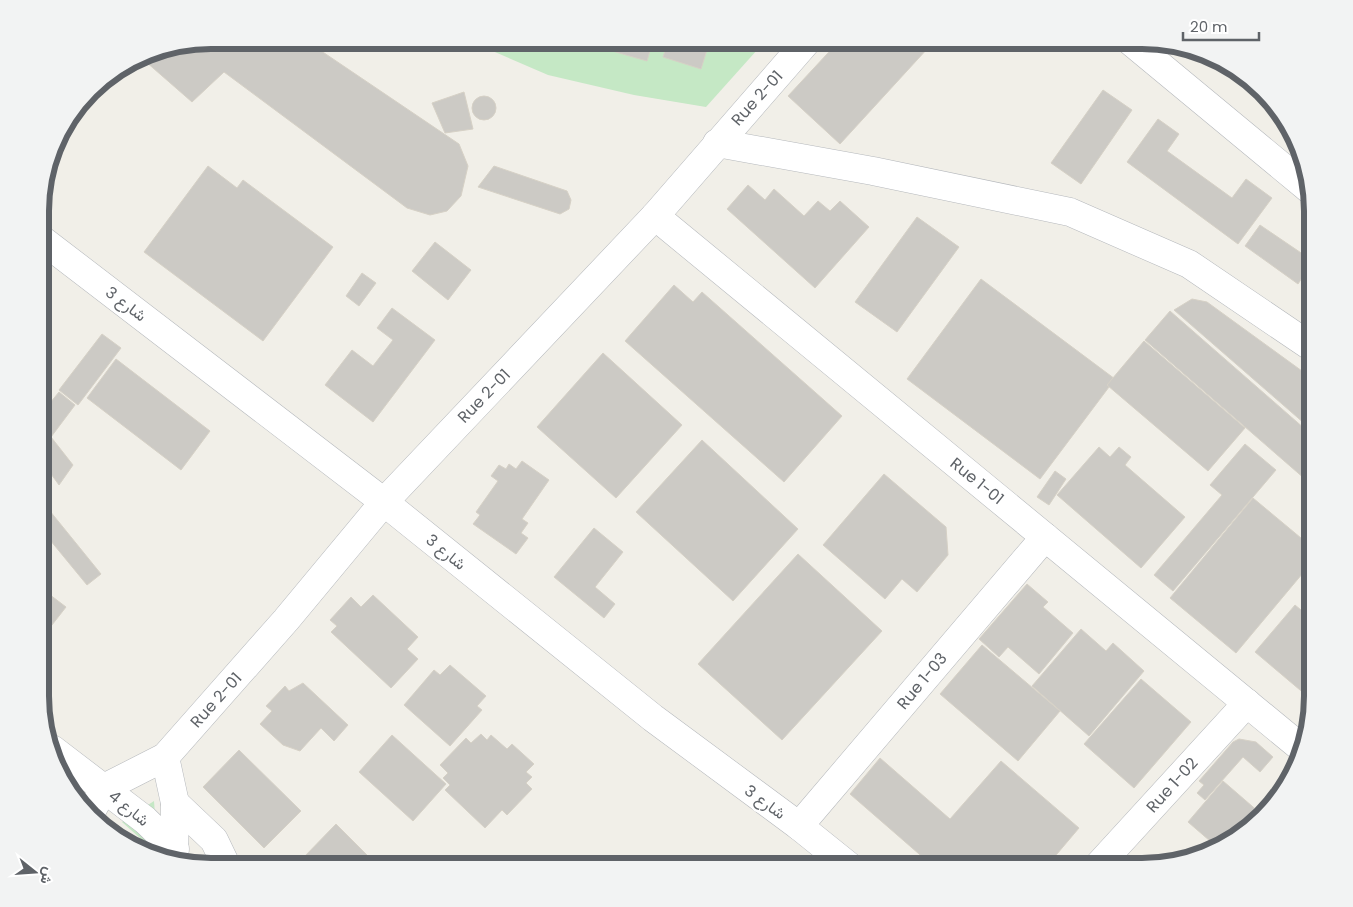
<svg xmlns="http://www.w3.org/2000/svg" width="1353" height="907" font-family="Poppins,Vazirmatn,sans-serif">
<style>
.green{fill:#c5e8c5}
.building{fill:#cccac5;stroke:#d6d1c6}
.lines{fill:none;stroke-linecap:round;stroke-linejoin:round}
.minor-casing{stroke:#b5b8bc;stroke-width:29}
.minor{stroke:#fff;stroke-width:28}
.labels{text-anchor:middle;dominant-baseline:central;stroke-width:5;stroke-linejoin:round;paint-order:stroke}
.street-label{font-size:16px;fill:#5f6368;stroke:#fff}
.rim{fill:none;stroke:#5f6368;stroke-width:6}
</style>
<rect width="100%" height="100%" fill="#f1efe8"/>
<g class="green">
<polygon points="467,40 766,40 706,107 634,95 548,75"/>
<polygon points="154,801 158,854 122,822"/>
</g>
<g class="building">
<polygon points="211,40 305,40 459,144 468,166 461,196 447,211 430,215 407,208 224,72 192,102 145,61 155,51"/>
<polygon points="604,40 653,40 647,61 602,48"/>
<polygon points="660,40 710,40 701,69 663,57 668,42"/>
<polygon points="840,40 919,40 928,48 840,144 788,96"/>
<polygon points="1103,90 1132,110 1081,184 1051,163"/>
<polygon points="464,92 473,129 445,133 432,103"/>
<circle cx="484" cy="108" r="12"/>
<polygon points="1158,119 1179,134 1167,151 1232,198 1246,179 1272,198 1238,244 1127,162"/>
<polygon points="208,166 237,188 243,180 333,247 263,341 144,252"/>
<polygon points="494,166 567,191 571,200 569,209 560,214 478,187"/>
<polygon points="748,185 765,200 774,189 804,216 818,201 830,211 840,201 869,227 815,288 727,209"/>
<polygon points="917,217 959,247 897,332 855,302"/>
<polygon points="1260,225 1313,261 1298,284 1245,246"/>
<polygon points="435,242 471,270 448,300 412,271"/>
<polygon points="1313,270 1313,281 1307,278"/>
<polygon points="362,273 376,283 359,306 346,296"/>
<polygon points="981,279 1115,379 1040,479 907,379"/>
<polygon points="674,285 693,302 702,292 842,416 784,482 625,341"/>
<polygon points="1192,299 1207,302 1313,379 1313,431 1174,310"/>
<polygon points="392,308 435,340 373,422 325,385 352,350 373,366 393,340 377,328"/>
<polygon points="1170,311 1313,436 1313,486 1145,340"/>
<polygon points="102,334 121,348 78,405 59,390"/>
<polygon points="1144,341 1245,428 1208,471 1107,385"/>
<polygon points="603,353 682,425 616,498 537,427"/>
<polygon points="116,359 210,431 181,470 87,398"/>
<polygon points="59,392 75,405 51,437 73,465 59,485 41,460 41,414"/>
<polygon points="702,440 798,529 733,601 636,512"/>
<polygon points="1245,444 1276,470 1173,591 1154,575 1222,495 1210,485"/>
<polygon points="1099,447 1110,457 1119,447 1131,457 1125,465 1185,517 1141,568 1057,495"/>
<polygon points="522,461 549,480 522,519 528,523 521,533 528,538 516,554 473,524 480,515 476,512 498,481 491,476 499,465 506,469 509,464 516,469"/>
<polygon points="1055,471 1066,479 1049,505 1037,497"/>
<polygon points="884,474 946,527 948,555 917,592 902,579 885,599 823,545"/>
<polygon points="1253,498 1313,548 1313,561 1236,653 1170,598"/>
<polygon points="41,500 101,574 87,585 41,529"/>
<polygon points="594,528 623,552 595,587 615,604 604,618 554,577"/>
<polygon points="798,554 882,631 782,740 698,664"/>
<polygon points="41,569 47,574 41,581"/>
<polygon points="1027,584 1048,602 1043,607 1073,633 1039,674 1008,647 999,657 979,639"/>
<polygon points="41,588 66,607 41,639"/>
<polygon points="1313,588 1313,608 1303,600"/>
<polygon points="373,595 418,637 407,649 418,659 391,688 331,632 337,626 330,620 351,597 361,607"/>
<polygon points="1295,605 1313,620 1313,701 1255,652"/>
<polygon points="1081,629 1106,651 1113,643 1144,671 1089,736 1032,686"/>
<polygon points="982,645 1060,711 1018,761 940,694"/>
<polygon points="450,665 486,696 477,706 482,710 450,746 404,705 434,670 440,675"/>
<polygon points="1141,679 1191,722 1134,788 1084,744"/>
<polygon points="303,683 348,725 334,741 321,728 300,751 283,745 260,724 272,711 266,706 285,686 289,691"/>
<polygon points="481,734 487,740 491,735 507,749 512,744 534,764 526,772 532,777 526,783 532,789 507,815 502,810 485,828 445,790 450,785 443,778 448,773 440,765 466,738 471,743"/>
<polygon points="392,735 446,784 413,821 359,772"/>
<polygon points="1239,739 1256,742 1273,757 1260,772 1243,757 1205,800 1197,793 1204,785 1199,781 1233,742"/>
<polygon points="239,750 301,811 264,848 203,787"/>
<polygon points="880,758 950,819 1001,761 1079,828 1046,867 982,867 975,861 970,867 934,867 850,794"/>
<polygon points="1223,781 1260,813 1227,844 1217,847 1188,822"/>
<polygon points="336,824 379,867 314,867 304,857"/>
</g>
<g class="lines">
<g class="minor-casing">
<g id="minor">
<polyline points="1129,40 1309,189"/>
<polyline points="717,143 873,171 1070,212 1189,264 1313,348"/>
<polyline points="655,216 1299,746"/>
<polyline points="41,239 384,502 653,718 799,826 850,867"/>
<polyline points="52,749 145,820 175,849"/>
<polyline points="165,757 175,803 174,860"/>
<polyline points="104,788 165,757 286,620 384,502 655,216 808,40"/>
<polyline points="175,803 214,840 227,867"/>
<polyline points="91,812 104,788"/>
<polyline points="799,826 1045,537"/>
<polyline points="1097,867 1247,703"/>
</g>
</g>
<use href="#minor" class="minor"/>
</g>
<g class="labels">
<g class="street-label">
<text transform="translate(757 98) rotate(-48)">Rue 2-01</text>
<text transform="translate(126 304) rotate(37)">شارع 3</text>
<text transform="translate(484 396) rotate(-46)">Rue 2-01</text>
<text transform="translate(977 481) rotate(39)">Rue 1-01</text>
<text transform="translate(446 552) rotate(39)">شارع 3</text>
<text transform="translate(922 681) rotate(-50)">Rue 1-03</text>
<text transform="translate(216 700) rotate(-48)">Rue 2-01</text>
<text transform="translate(1172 785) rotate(-48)">Rue 1-02</text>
<text transform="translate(765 802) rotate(36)">شارع 3</text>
<text transform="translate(129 808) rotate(39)">شارع 4</text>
</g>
</g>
<path d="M0 0H1353V907H0ZM211 49H1142A162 162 0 0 1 1304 211V696A162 162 0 0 1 1142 858H211A162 162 0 0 1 49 696V211A162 162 0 0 1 211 49Z" fill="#f2f3f3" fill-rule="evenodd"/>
<path class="rim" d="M211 49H1142A162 162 0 0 1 1304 211V696A162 162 0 0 1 1142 858H211A162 162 0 0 1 49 696V211A162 162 0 0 1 211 49Z"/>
<g transform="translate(35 872) rotate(107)" stroke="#ffffff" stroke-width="4" paint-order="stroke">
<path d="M0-4L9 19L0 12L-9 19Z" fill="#5f6368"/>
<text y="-8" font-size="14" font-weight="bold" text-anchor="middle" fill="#5f6368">ش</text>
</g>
<path d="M1183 32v8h76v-8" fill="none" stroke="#5f6368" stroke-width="2.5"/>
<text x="1190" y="32" font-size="15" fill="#5f6368" stroke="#ffffff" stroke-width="4" paint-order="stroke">20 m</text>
</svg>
